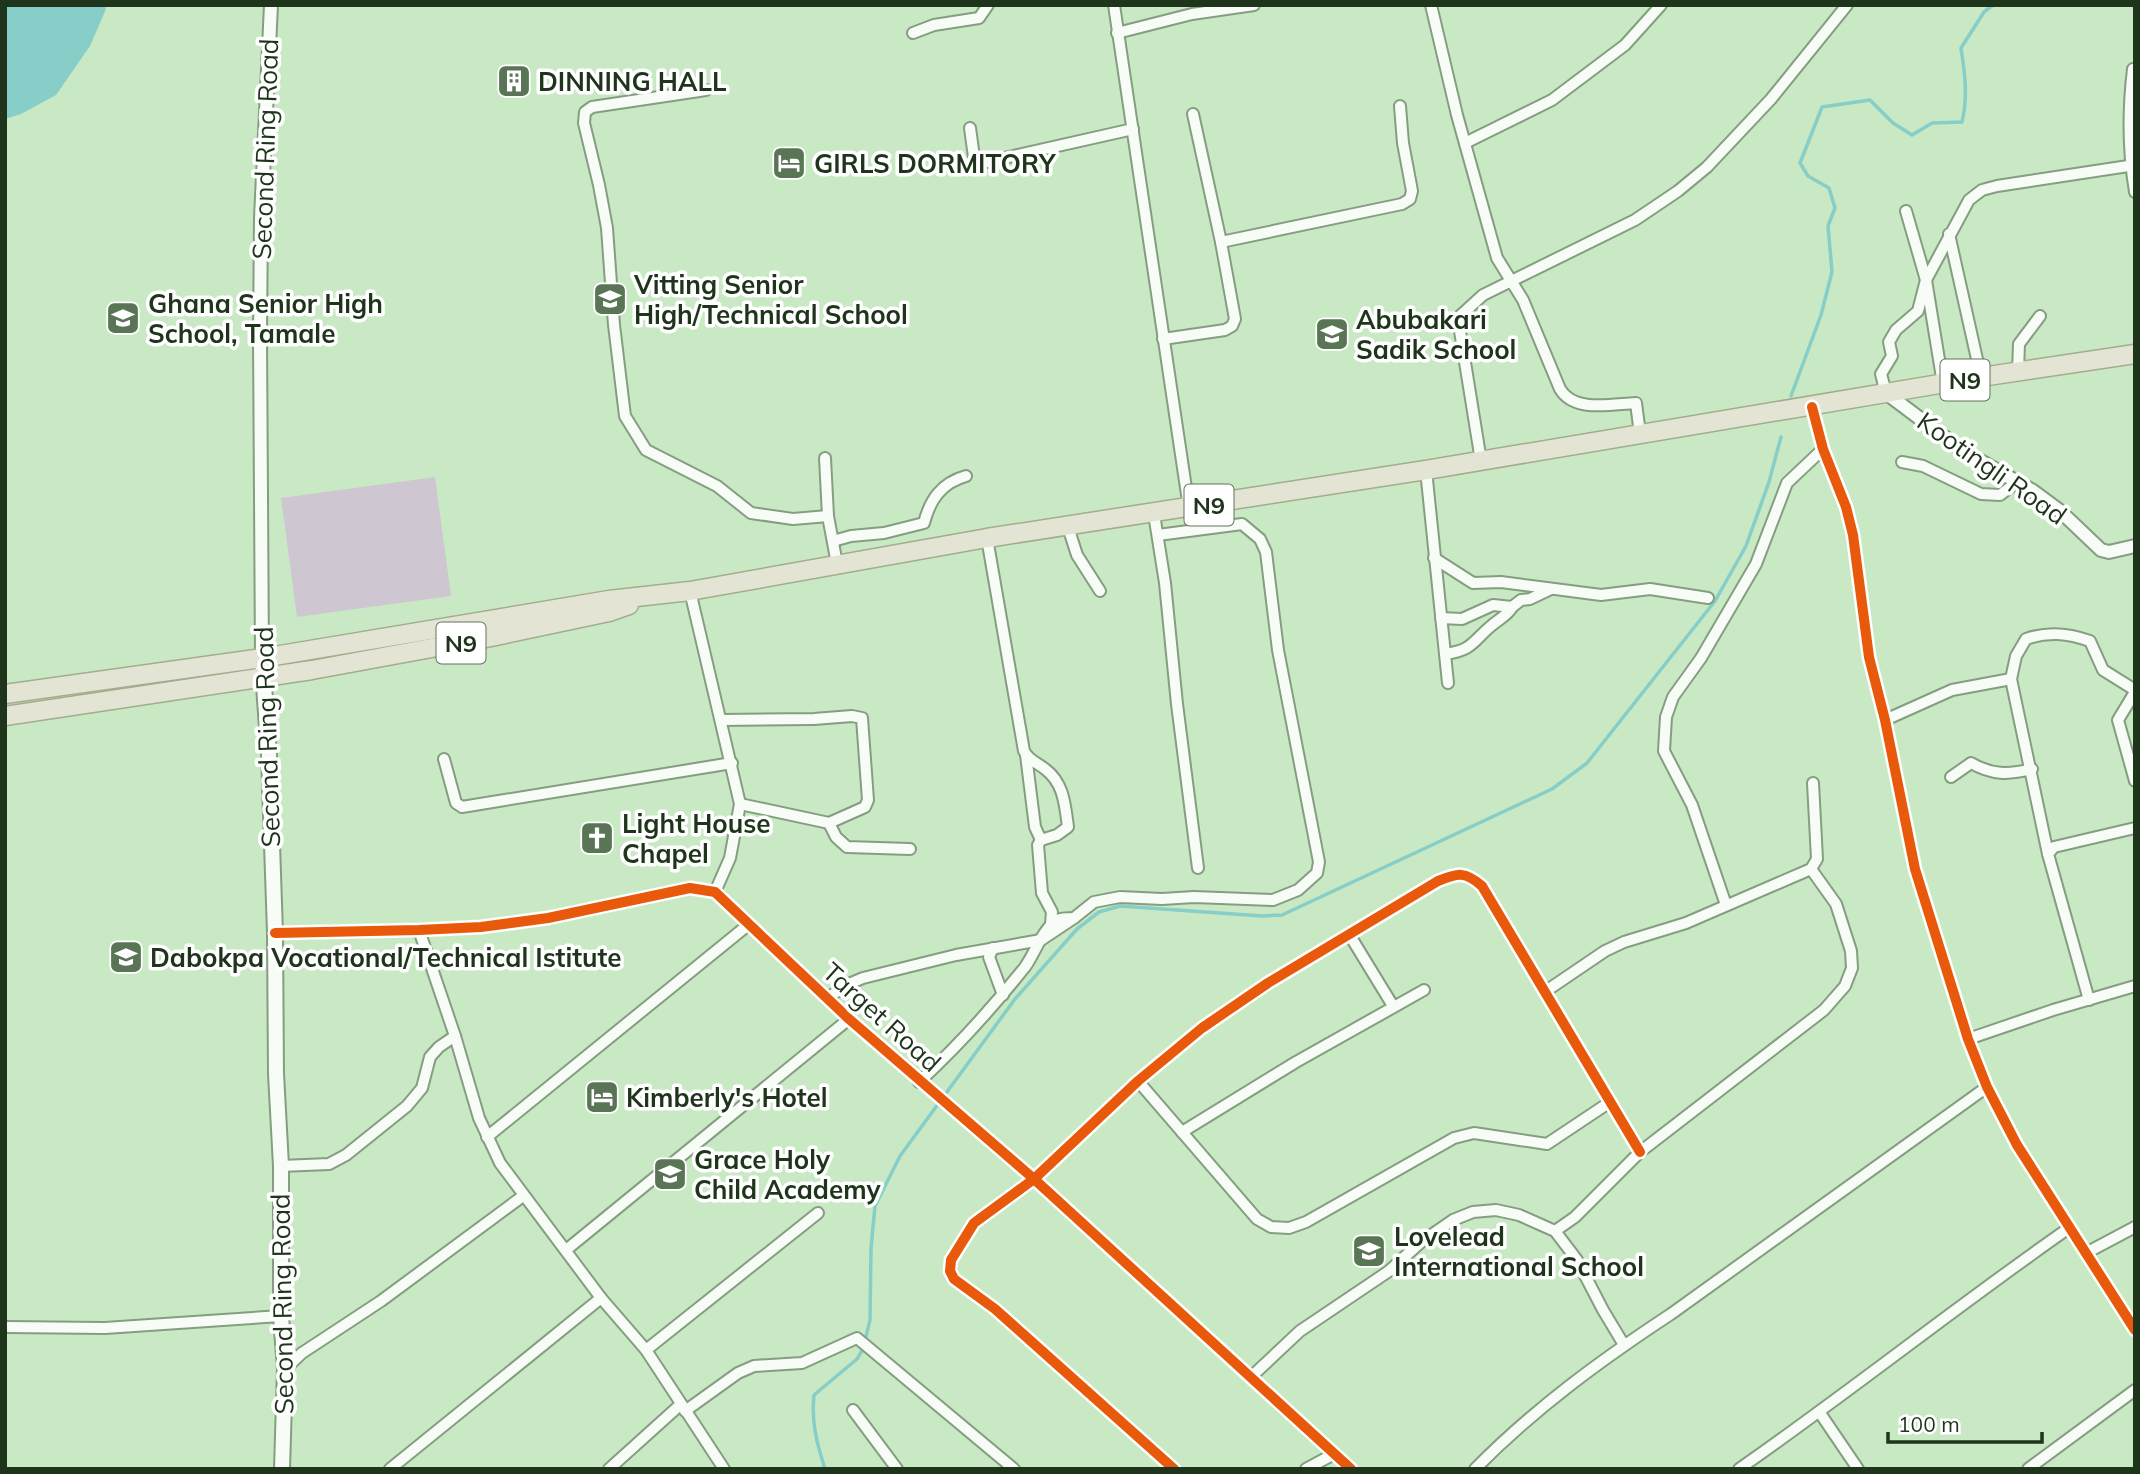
<svg xmlns="http://www.w3.org/2000/svg" width="2140" height="1474" font-family="Mulish,sans-serif">
<style>
.green{fill:#cec7d1}
.water{fill:#86cec7}
.lines{fill:none;stroke-linecap:round;stroke-linejoin:round}
.stream{stroke:#86cec7;stroke-width:3.5}
.minor-casing{stroke:#859d81;stroke-width:14}
.tertiary-casing{stroke:#859d81;stroke-width:16}
.secondary-casing{stroke:#859d81;stroke-width:18}
.trunk-casing{stroke:#a3ac8c;stroke-width:21}
.minor{stroke:#f7fcf6;stroke-width:10}
.tertiary{stroke:#f7fcf6;stroke-width:12}
.secondary{stroke:#f7fcf6;stroke-width:14}
.trunk{stroke:#e4e4d4;stroke-width:18}
.cycleway-casing{stroke:#fff;stroke-width:15}
.cycleway{stroke:#e8590c;stroke-width:10}
.labels{text-anchor:middle;dominant-baseline:central;stroke-width:7;stroke-linejoin:round;paint-order:stroke}
.shield{fill:#fff;stroke:#62725f;stroke-width:2}
.shield-label{font-size:24px;font-weight:bold;fill:#1e351b}
.poi-label{font-size:26px;font-weight:bold;fill:#1e351b;stroke:#fff;text-anchor:start}
.street-label{font-size:26px;fill:#1e351b;stroke:#fff}
</style>
<rect width="100%" height="100%" fill="#c9e9c5"/>
<polygon class="green" points="435,477 451,596 297,617 281,498"/>
<polygon class="water" points="5,5 105,5 106,9 90,46 56,95 21,114 5,119"/>
<g class="lines">
<g class="stream">
<path d="M1791,396L1821,315L1832,272L1828,226L1835,208L1829,188L1808,176L1800,163L1822,107L1870,100L1893,123L1912,135L1932,123L1962,122C1968,97 1965,74 1961,48L1984,12L1993,5"/>
<path d="M825,1469C817,1444 811,1422 814,1395L857,1359L863,1349L870,1320L871,1248L875,1206L900,1156L1015,999L1077,929L1099,912L1120,906L1262,916L1282,915L1552,789L1587,763L1715,601L1746,546L1769,482L1781,437"/>
</g>
<g class="minor-casing">
<g id="minor">
<polyline points="1114,5 1189,508"/>
<path d="M1431,5L1457,115L1497,258L1523,300L1560,389C1574,413 1612,404 1636,403L1640,434"/>
<polyline points="913,33 934,25 979,18 988,5"/>
<polyline points="1117,33 1192,14 1254,5"/>
<path d="M2133,69C2128,110 2128,150 2135,192"/>
<polyline points="706,90 592,107 585,112 584,123 599,185 607,228 614,325 625,416 646,450 717,486 751,513 793,519 828,516"/>
<polyline points="970,128 974,157 978,162 987,162 1133,129"/>
<polyline points="1465,143 1552,100 1625,45 1661,5"/>
<polyline points="1906,211 1926,280 1943,384"/>
<polyline points="1949,234 1981,377"/>
<polyline points="1221,242 1402,204 1410,199 1412,191 1403,143 1400,106"/>
<polyline points="1163,339 1225,330 1232,326 1235,319 1221,242 1193,114"/>
<polyline points="2018,371 2019,344 2040,316"/>
<polyline points="1886,393 1881,374 1892,356 1889,342 1896,330 1918,311 1926,280 1969,200 1982,190 1997,186 2135,165"/>
<polyline points="1812,407 1823,449 1846,507 1853,535 1869,657 1885,720 1915,869 1968,1039 1987,1087 2017,1145 2135,1330"/>
<polyline points="825,458 828,516 837,564"/>
<polyline points="1481,461 1459,325 1460,316 1483,295 1635,220 1678,191 1707,167 1771,99 1847,5"/>
<polyline points="1902,462 1923,466 1981,494 2000,495 2017,482"/>
<polyline points="1426,470 1448,683"/>
<polyline points="1154,514 1165,583 1177,704 1198,868"/>
<polyline points="1068,527 1077,555 1100,591"/>
<path d="M987,538L1024,751C1028,760 1038,763 1045,769C1064,783 1065,805 1068,827L1057,835L1041,840L1038,845L1042,893L1052,912L1051,924"/>
<path d="M833,541L851,536L884,533L924,523C930,500 941,483 966,476"/>
<polyline points="1434,558 1473,583 1501,582 1601,595 1650,589 1708,598"/>
<polyline points="690,591 740,804 730,858 715,892"/>
<polyline points="1441,618 1462,619 1493,605 1512,607 1521,600 1530,599 1551,589"/>
<path d="M1445,654C1473,650 1472,642 1491,626C1499,619 1508,615 1512,607"/>
<path d="M2011,679L2016,656L2026,639C2048,631 2068,633 2090,641L2103,670L2135,690"/>
<polyline points="2135,692 2118,720 2135,781"/>
<polyline points="721,720 814,719 852,716 862,718 868,800 865,807 829,823 740,804"/>
<polyline points="1885,720 1952,690 2011,679 2048,854"/>
<polyline points="1026,755 1035,827 1041,840"/>
<polyline points="444,759 456,803 462,807 732,763"/>
<path d="M1951,777L1971,763C1992,775 2008,775 2032,769"/>
<polyline points="829,823 836,837 847,847 910,849"/>
<polyline points="1726,905 1692,805 1664,751 1666,717 1673,697 1701,658 1756,564 1787,483 1823,449"/>
<polyline points="419,930 455,1036 479,1118 500,1163 601,1298 646,1350 724,1469"/>
<polyline points="275,933 419,930 481,927 548,918 690,888 715,892 849,1019 1034,1179 1351,1469"/>
<polyline points="1349,934 1393,1006"/>
<polyline points="993,948 989,957 1003,995"/>
<polyline points="1546,991 1605,951 1624,942 1686,923 1811,869 1817,859 1813,783"/>
<polyline points="827,999 844,986 863,978 956,955 1041,940 1074,918 1094,902 1120,897 1162,899 1194,897 1273,900 1298,890 1317,873 1319,862 1278,650 1266,552 1260,539 1242,524 1158,535"/>
<polyline points="2089,1000 2048,854 2054,847 2135,828"/>
<polyline points="1968,1039 2053,1010 2135,986"/>
<polyline points="1138,1081 1257,1219 1271,1227 1289,1228 1306,1222 1454,1138 1474,1133 1547,1144 1610,1102"/>
<path d="M919,1082C957,1047 993,1007 1025,967C1035,953 1041,933 1054,922C1060,917 1067,919 1074,918"/>
<polyline points="1182,1132 1296,1062 1424,990"/>
<polyline points="487,1137 748,925"/>
<polyline points="281,1166 329,1164 346,1155 407,1106 422,1088 430,1057 439,1047 455,1036"/>
<polyline points="1555,1231 1575,1217 1640,1152 1824,1010 1845,986 1852,968 1851,951 1836,904 1811,869"/>
<polyline points="566,1250 849,1019"/>
<polyline points="2086,1253 2135,1227"/>
<polyline points="5,1327 105,1328 281,1316"/>
<polyline points="646,1350 818,1213"/>
<polyline points="285,1369 302,1353 381,1301 523,1196"/>
<polyline points="1251,1377 1300,1331 1389,1271 1421,1242 1453,1220 1473,1212 1496,1210 1519,1215 1555,1231 1577,1260 1603,1310 1624,1345"/>
<polyline points="853,1410 897,1469"/>
<polyline points="685,1411 738,1373 754,1366 802,1363 857,1338 1014,1469"/>
<polyline points="1820,1413 1858,1469"/>
<polyline points="390,1469 601,1298"/>
<polyline points="609,1469 680,1405"/>
<path d="M1174,1469L995,1309L954,1279L950,1271L951,1260L974,1223L1034,1179L1138,1081L1202,1028L1268,983L1438,881C1458,873 1465,871 1482,886L1640,1152"/>
<polyline points="1306,1469 1334,1454"/>
<path d="M1475,1469C1534,1409 1601,1360 1671,1314L1987,1087"/>
<path d="M1739,1469C1851,1391 1957,1306 2069,1228"/>
<polyline points="2028,1469 2135,1390"/>
</g>
</g>
<g class="tertiary-casing">
<g id="tertiary">
<polyline points="1886,393 1963,451 2033,491 2060,511 2101,550 2109,552 2135,546"/>
<polyline points="262,658 260,336 261,218 271,5"/>
</g>
</g>
<g class="secondary-casing">
<polyline id="secondary" points="262,658 269,755 275,933 276,1074 281,1166 281,1316 285,1369 282,1469"/>
</g>
<g class="trunk-casing">
<g id="trunk">
<polyline points="5,694 262,658 609,600 690,591 987,538 1426,470 1981,377 2135,354"/>
<polyline points="5,716 312,670 486,638 609,612 629,605"/>
</g>
</g>
<use href="#minor" class="minor"/>
<use href="#tertiary" class="tertiary"/>
<use href="#secondary" class="secondary"/>
<use href="#trunk" class="trunk"/>
<g class="cycleway-casing">
<g id="cycleway">
<polyline points="1812,407 1823,449 1846,507 1853,535 1869,657 1885,720 1915,869 1968,1039 1987,1087 2017,1145 2135,1330"/>
<polyline points="275,933 419,930 481,927 548,918 690,888 715,892 849,1019 1034,1179 1351,1469"/>
<path d="M1174,1469L995,1309L954,1279L950,1271L951,1260L974,1223L1034,1179L1138,1081L1202,1028L1268,983L1438,881C1458,873 1465,871 1482,886L1640,1152"/>
</g>
</g>
<use href="#cycleway" class="cycleway"/>
</g>
<defs>
<g id="building-square" transform="scale(1.75)"><rect x="-9" y="-9" width="18" height="18" rx="4" fill="#5a7456" stroke="#fff"/><path d="M-4-6H4V6H1V3H-1V6H-4ZM-2.5-4.3h1.7v1.8h-1.7ZM.8-4.3h1.7v1.8H.8ZM-2.5-1h1.7V.8h-1.7ZM.8-1h1.7V.8H.8Z" fill="#fff"/></g>
<g id="hotel-square" transform="scale(1.75)"><rect x="-9" y="-9" width="18" height="18" rx="4" fill="#5a7456" stroke="#fff"/><path d="M-6-4.5h1.5V1H6V5H4.5V3h-9V5H-6ZM-4 0a1.8 1.8 0 1 1 3.6 0ZM.5 0V-2.5h3Q6-2.5 6 0Z" fill="#fff"/></g>
<g id="school-square" transform="scale(1.75)"><rect x="-9" y="-9" width="18" height="18" rx="4" fill="#5a7456" stroke="#fff"/><path d="M0-5L7-2L0 1L-7-2ZM-4 1L0 2.5L4 1V4Q0 6-4 4Z" fill="#fff"/></g>
<g id="church-square" transform="scale(1.75)"><rect x="-9" y="-9" width="18" height="18" rx="4" fill="#5a7456" stroke="#fff"/><path d="M-1.2-6h2.4v3.5h3.3v2.4h-3.3V6h-2.4V-.1h-3.3v-2.4h3.3Z" fill="#fff"/></g>
</defs>
<g fill-rule="evenodd">
<use href="#building-square" x="514" y="81"/>
<use href="#hotel-square" x="789" y="163"/>
<use href="#school-square" x="610" y="299"/>
<use href="#school-square" x="123" y="318"/>
<use href="#school-square" x="1332" y="334"/>
<use href="#church-square" x="597" y="838"/>
<use href="#school-square" x="126" y="957"/>
<use href="#hotel-square" x="602" y="1097"/>
<use href="#school-square" x="670" y="1174"/>
<use href="#school-square" x="1369" y="1251"/>
</g>
<g class="labels">
<g class="shield">
<rect x="1940.5" y="359.5" width="49" height="41" rx="5"/>
<rect x="1184.5" y="484.5" width="49" height="41" rx="5"/>
<rect x="436.5" y="622.5" width="49" height="41" rx="5"/>
</g>
<g class="shield-label">
<text x="1965" y="380">N9</text>
<text x="1209" y="505">N9</text>
<text x="461" y="643">N9</text>
</g>
<g class="poi-label">
<text x="538" y="81">DINNING HALL</text>
<text x="814" y="163">GIRLS DORMITORY</text>
<text x="634" y="284">Vitting Senior<tspan x="634" dy="30">High/Technical School</tspan></text>
<text x="148" y="303">Ghana Senior High<tspan x="148" dy="30">School, Tamale</tspan></text>
<text x="1356" y="319">Abubakari<tspan x="1356" dy="30">Sadik School</tspan></text>
<text x="622" y="823">Light House<tspan x="622" dy="30">Chapel</tspan></text>
<text x="150" y="957">Dabokpa Vocational/Technical Istitute</text>
<text x="626" y="1097">Kimberly's Hotel</text>
<text x="694" y="1159">Grace Holy<tspan x="694" dy="30">Child Academy</tspan></text>
<text x="1394" y="1236">Lovelead<tspan x="1394" dy="30">International School</tspan></text>
</g>
<g class="street-label">
<text transform="translate(265 149) rotate(-88)">Second Ring Road</text>
<text transform="translate(1992 468) rotate(35)">Kootingli Road</text>
<text transform="translate(267 737) rotate(-92)">Second Ring Road</text>
<text transform="translate(882 1017) rotate(42)">Target Road</text>
<text transform="translate(282 1304) rotate(-91)">Second Ring Road</text>
</g>
</g>
<rect width="2140" height="1474" fill="none" stroke="#1e351b" stroke-width="14"/>
<path d="M1888 1432v10h154v-10" fill="none" stroke="#1e351b" stroke-width="3.5"/>
<text x="1898" y="1432" font-size="21" fill="#1e351b" stroke="#ffffff" stroke-width="5" paint-order="stroke">100 m</text>
</svg>
